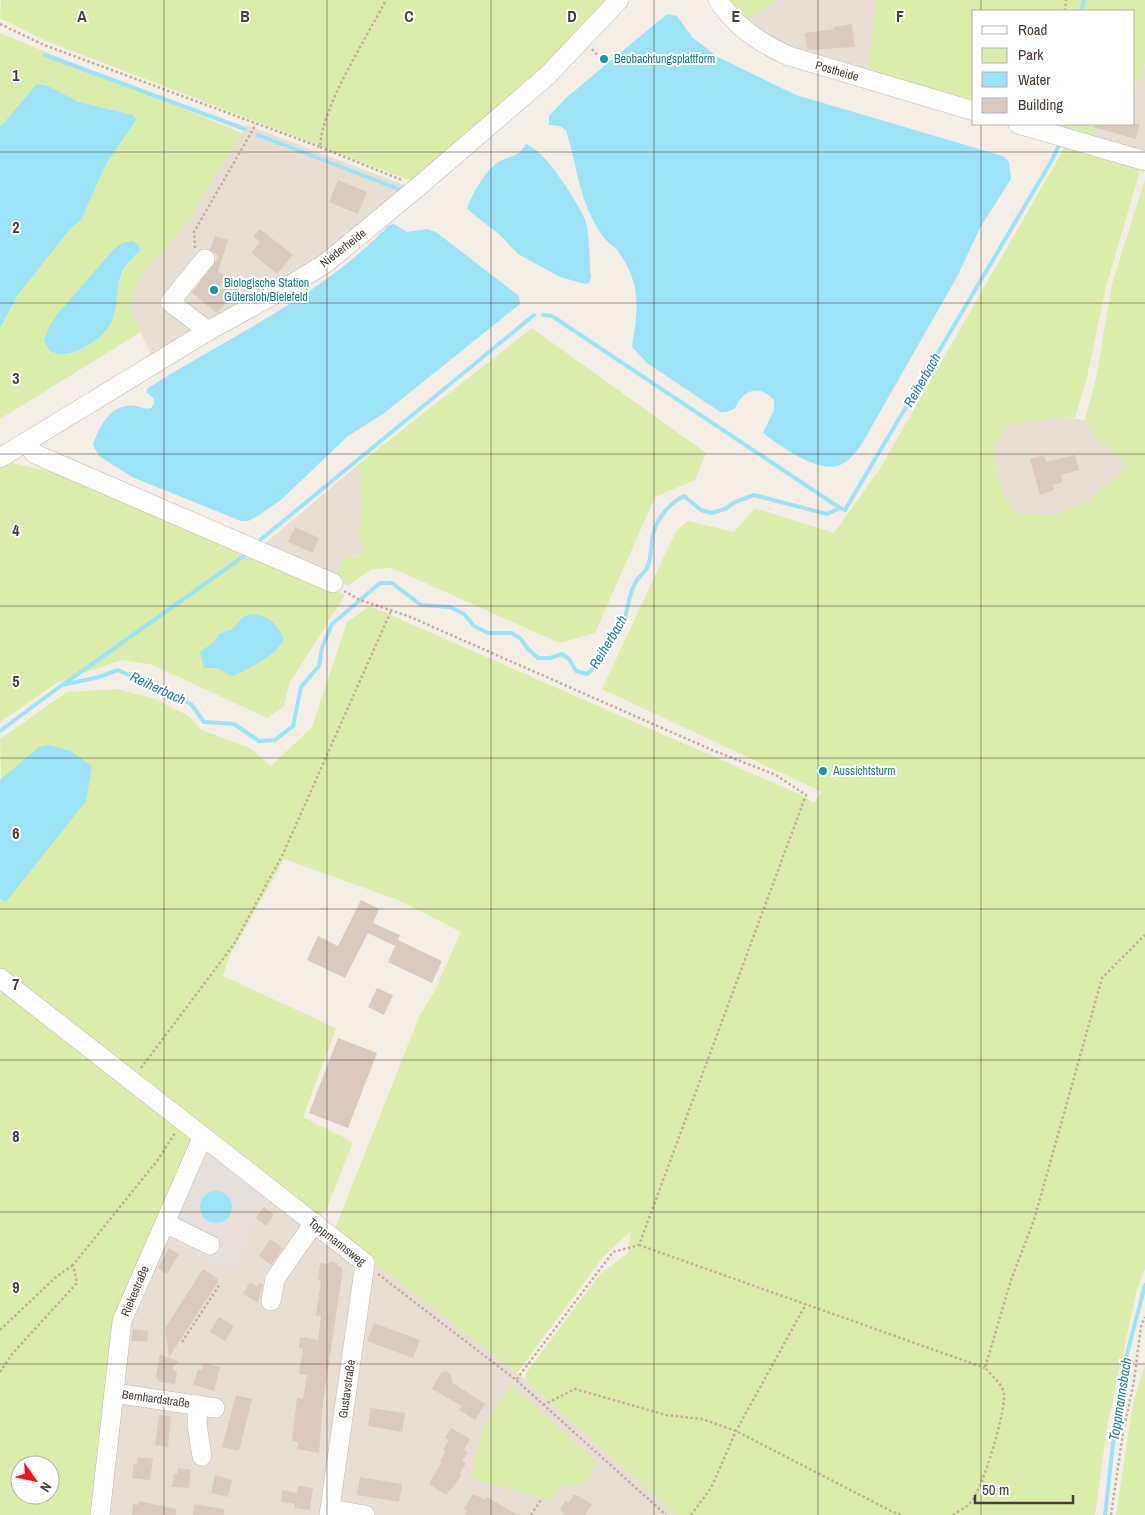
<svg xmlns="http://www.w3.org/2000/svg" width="1145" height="1515" font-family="'Archivo Narrow',sans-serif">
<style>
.residential{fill:#e9ded4}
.industrial{fill:#e7dfdb}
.green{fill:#dbedab;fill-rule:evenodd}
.water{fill:#9ce3f7}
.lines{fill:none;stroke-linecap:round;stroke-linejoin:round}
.stream{stroke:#9ce3f7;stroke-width:4}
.building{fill:#dacabd}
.minor-casing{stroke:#c4b6ab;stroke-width:20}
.path{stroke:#c4ac97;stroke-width:2.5;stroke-dasharray:2.5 2.5;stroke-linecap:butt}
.minor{stroke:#fff;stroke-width:19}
.grid{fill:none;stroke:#483d34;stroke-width:1;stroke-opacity:0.55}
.culture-dot{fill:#0f9aa8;stroke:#fff;stroke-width:2}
.labels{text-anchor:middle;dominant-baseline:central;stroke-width:4;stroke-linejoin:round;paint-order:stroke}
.culture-label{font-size:12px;fill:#0d838f;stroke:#fff;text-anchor:start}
.street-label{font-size:12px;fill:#483d34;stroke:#fff}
.water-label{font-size:14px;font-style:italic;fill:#1f7e9c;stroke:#fff}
.grid-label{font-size:16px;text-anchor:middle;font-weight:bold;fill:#483d34;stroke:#fff;stroke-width:4;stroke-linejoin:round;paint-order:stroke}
</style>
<rect width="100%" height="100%" fill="#f5eee6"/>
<g class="residential">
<polygon points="778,0 876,0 869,72 785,46 746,19"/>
<polygon points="1145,64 1145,152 1093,136 1096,124 1134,124 1134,80 1139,82"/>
<polygon points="247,125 409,187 323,255 153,358 130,310 138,279 181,231"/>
<polygon points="1059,417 1085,420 1096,439 1112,450 1126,467 1090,501 1051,516 1015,513 1006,502 1001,488 993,447 1008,424"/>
<polygon points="359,464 363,513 358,536 365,545 363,553 351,559 345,557 333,578 261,547"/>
<polygon points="269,1197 363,1253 517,1373 676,1515 104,1515 127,1323 163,1239 242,1254 253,1219"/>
</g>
<polygon class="industrial" points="209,1151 269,1197 253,1219 242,1254 232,1270 163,1239 201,1154"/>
<g class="green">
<polygon points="1,0 612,0 549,68 414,182 46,41 0,18"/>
<polygon points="729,0 778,0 746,19"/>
<polygon points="876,0 1145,0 1145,64 1139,82 1134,80 1134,11 974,11 974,100 869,72"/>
<path d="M0,33L242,133L181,231L138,279L130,310L141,332L0,419V328L17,296L70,229L81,220L107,162L137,119L133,115L79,102L48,86L38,84L0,127ZM113,250L140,251C106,280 126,304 104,332L49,327Z"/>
<polygon points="1052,124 1096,124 1093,136"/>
<path d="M1065,147L1139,168L1138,178L1106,287L1087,377L1075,418L1059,417L1008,424L993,447C998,471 999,494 1015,513L1051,516L1089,501L1126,467L1112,450L1096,439L1085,420L1096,378L1112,284L1145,179V1269L1137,1289L1107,1427L1095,1515H676L525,1380L526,1373L600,1274L628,1253L631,1231L604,1256L517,1373L334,1231L419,1017L434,992L461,932L398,900L284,859L230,955L223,976L336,1028L303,1117L353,1142L326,1210L318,1216L0,969V899L5,902L0,739L67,692L117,689L155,699L189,716L201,730L250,748L271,766L312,727L347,622L370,606L799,794L814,803L822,792L602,689L676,531L688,521L734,532L755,508L834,533L879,470Z"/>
<path d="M532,328L706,453L695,480L655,497L595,633L559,643L392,568L372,569L348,586L333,578L345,556C356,561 362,556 365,546L358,536L363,513L359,464Z"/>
<polygon points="7,462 70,476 345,595 289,684 284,706 267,718 153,665 122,660 58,682 0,722 0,467"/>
<path d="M3,991L190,1136L193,1144L116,1322L93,1515H0V995ZM20,1465H50V1495H20Z"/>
<polygon points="1145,1365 1145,1515 1116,1515 1133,1403"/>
<polygon points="511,1384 598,1463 585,1483 560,1487 553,1498 548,1500 477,1480 471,1477 484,1427"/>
</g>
<g class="water">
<path d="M667,14L677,16L692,37L718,57L796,95L1003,156L1009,162L1011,179L980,228L957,277L860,447C854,454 849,461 840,465C819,474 780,446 763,433L774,410V400C765,390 753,386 742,397C738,401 738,407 732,410C728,412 724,412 720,412L647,363L632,347C638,309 642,285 618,251C615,247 611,245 607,241C601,235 596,226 592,218C578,191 575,159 566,130L559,126L549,125V116L567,97Z"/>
<polygon points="37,84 48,86 79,102 133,115 137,119 107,162 81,220 70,229 17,296 0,328 0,127"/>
<path d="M526,144C545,150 576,200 585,219C590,233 589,262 591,277L589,283L585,284L560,277L518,254L500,235L467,209C471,196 485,171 497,163C509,155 517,159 526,144Z"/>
<path d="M394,224L407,232L427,229L436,232L519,296L520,304L383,414L348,436L282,499L258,516L248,521H241L132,477L99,456L93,445C99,426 112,402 136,406C142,407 144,410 151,408L154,404V399L146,392L148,388C229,337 323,295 389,225Z"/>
<path d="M132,241L138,244L140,251C109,277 123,291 112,321C106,336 78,355 61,354C58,354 53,352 50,351L44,341L49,327L55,317L113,250L122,243Z"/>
<path d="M252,614C268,615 279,625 284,640C272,658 253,666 233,676L216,668H204L200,652L214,642L219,634L232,629L243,617Z"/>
<polygon points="49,745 70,751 92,766 86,801 6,902 0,899 0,780 39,747"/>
<circle cx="216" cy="1207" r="16"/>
</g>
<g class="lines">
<g class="stream">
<polyline points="1082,11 1084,0"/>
<polyline points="45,55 245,129"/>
<polyline points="258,135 401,190"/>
<polyline points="543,315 552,316 840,508"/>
<polyline points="259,541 534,315"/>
<polyline points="64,684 244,556"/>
<path d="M0,731L62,685L99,677L118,670L191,704L204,722L234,724L259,741L275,740L293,726L301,687L319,666L322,648L332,624L380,583H392L421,605L450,607L464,614L474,626L488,633H511L520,638L528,649L538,658H550L562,654L569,659L576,671L587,674C595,668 600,661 600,650C607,641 620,633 624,621C629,607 628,593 637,580C640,576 644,573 647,568C652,557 651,545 653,534C657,518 670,503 684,496L701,510L711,513L725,509L735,502L754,495L827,514L840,508L845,510L1052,160L1058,147"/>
<polyline points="1105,1515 1120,1381 1145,1285"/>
</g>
</g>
<g class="building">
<polygon points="852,24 855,47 807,50 805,33 834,29 833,27"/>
<polygon points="1093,124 1140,124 1136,139 1093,127"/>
<polygon points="338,180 367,192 358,214 329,202"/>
<polygon points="260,229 293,255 277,274 251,253 260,242 253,236"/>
<polygon points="215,236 228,240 218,271 224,276 218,294 229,280 239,288 217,313 192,293 219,257 210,249"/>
<polygon points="1044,455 1046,462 1075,455 1079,470 1061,475 1063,482 1053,485 1054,490 1040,495 1030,459"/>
<polygon points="295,527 319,538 313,553 288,542"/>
<polygon points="361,900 379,909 373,923 400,935 398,940 442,961 432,983 388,962 395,946 368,933 345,978 307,960 318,936 338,946"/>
<polygon points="377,988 393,995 384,1015 368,1007"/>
<polygon points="338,1038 377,1053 348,1128 309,1113"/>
<polygon points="264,1207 274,1215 266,1226 256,1218"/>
<polygon points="270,1239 283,1248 271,1265 259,1256"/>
<polygon points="169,1248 179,1254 167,1274 158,1268"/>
<polygon points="332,1261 342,1268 342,1275 323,1402 319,1453 297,1449 298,1442 292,1441 297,1398 303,1399 307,1375 299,1374 303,1349 299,1348 300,1337 318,1340 321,1316 316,1315 321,1281 318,1280 320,1263 327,1264"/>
<polygon points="203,1269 217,1278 218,1282 169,1357 165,1328"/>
<polygon points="250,1282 257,1286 260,1283 263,1284 258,1303 243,1294"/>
<polygon points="219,1317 234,1326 225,1341 210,1332"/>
<polygon points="374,1323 420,1340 413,1358 367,1341"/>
<polygon points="133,1329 148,1331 147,1342 131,1341"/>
<polygon points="160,1354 179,1362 172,1368 177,1372 175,1384 160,1382 156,1377"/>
<polygon points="204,1363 220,1367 214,1391 193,1385 198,1369 202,1370"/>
<polygon points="446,1371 450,1374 453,1383 485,1404 475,1420 459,1410 462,1406 432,1389 440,1374"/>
<polygon points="236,1395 252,1399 239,1451 222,1447"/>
<polygon points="371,1408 405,1413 402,1432 368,1426"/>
<polygon points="159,1415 171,1416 168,1447 155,1445"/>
<polygon points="451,1428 470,1439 464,1450 468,1452 462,1461 466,1463 460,1473 462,1474 452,1489 451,1488 446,1495 429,1484 442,1462 440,1461 446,1451 443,1450 449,1440 445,1438"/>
<polygon points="138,1457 153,1459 150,1480 132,1478 134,1463 137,1464"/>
<polygon points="178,1468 191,1470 189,1488 172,1487 174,1473 177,1474"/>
<polygon points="215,1475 232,1480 228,1497 211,1493"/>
<polygon points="360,1477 402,1484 399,1502 357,1495"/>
<polygon points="298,1486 313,1488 310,1510 294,1508 295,1504 281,1502 282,1490 297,1493"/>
<polygon points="473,1494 486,1500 487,1497 518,1515 464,1515 468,1511 464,1509"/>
<polygon points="574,1494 592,1504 585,1515 566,1515 560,1510 565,1501 569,1503"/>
<polygon points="139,1501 176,1509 176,1515 132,1515 133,1504 138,1505"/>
<polygon points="194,1504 224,1509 224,1515 193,1515"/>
</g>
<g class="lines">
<g class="minor-casing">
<g id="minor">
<path d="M718,0C735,26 761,44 789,56L974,111"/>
<polyline points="1018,124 1145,161"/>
<polyline points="205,259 170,302 208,331"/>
<polyline points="26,442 35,454 333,583"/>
<polyline points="0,458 208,331 284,289 326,263 418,187 548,75 619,0"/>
<polyline points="0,978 365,1263 329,1515"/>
<polyline points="165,1223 210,1245"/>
<polyline points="271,1301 275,1279 314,1223"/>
<polyline points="114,1393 215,1408"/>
<polyline points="198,1405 197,1425 202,1456"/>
<polyline points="330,1509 365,1515"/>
<polyline points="100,1515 122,1321 202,1138"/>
</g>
</g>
<g class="path">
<polyline points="1065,11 1066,0"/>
<path d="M0,24L44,45L320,147C322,106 366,39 386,0"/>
<polyline points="592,49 599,57"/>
<polyline points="320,147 402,180"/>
<polyline points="195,248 194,232 256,124"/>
<polyline points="344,591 360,600 408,616 712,750 776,775 806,795 639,1245 613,1252 516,1380"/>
<polyline points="141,1068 234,944 283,854 391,611"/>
<polyline points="639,1245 985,1368"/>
<polyline points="378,1274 516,1380 666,1515"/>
<polyline points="0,1330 56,1277 73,1265"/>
<polyline points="182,1342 220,1284"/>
<polyline points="0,1372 12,1354 77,1283 73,1265 157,1161 175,1133"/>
<polyline points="543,1405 575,1389 666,1415 702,1419 736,1431 893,1512 903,1515"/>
<polyline points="531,1515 542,1498"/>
<polyline points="691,1515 711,1488 736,1431 806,1304"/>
<path d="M953,1515C959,1511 967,1507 971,1502C983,1488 1005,1414 1004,1395C1004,1385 991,1375 985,1368L1011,1280L1034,1220L1102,978L1145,935"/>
<polyline points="1111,1515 1123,1433 1134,1381 1141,1326 1145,1317"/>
</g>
<use href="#minor" class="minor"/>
</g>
<path class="grid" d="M164,0V1515M327,0V1515M491,0V1515M654,0V1515M818,0V1515M981,0V11M981,124V1515M0,152H1145M0,303H1145M0,454H1145M0,606H1145M0,758H1145M0,909H1145M0,1060H1145M0,1212H1145M0,1364H1145"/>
<g class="culture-dot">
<circle cx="604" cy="59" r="5"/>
<circle cx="214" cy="290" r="5"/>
<circle cx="823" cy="771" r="5"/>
</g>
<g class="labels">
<g class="culture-label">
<text x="614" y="59">Beobachtungsplattform</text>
<text x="224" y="283">Biologische Station<tspan x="224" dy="14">Gütersloh/Bielefeld</tspan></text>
<text x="833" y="771">Aussichtsturm</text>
</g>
<g class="street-label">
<text transform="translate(837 71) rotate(16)">Postheide</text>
<text transform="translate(343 248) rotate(-38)">Niederheide</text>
<text transform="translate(337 1242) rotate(38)">Toppmannsweg</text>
<text transform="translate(135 1291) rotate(-67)">Riekestraße</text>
<text transform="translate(347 1389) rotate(-82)">Gustavstraße</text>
<text transform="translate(156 1399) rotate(8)">Bernhardstraße</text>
</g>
<g class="water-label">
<text transform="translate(922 380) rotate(-60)">Reiherbach</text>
<text transform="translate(608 642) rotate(-59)">Reiherbach</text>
<text transform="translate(158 688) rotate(25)">Reiherbach</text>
<text transform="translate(1120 1399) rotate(-81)">Toppmannsbach</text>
</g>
</g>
<g class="grid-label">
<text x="82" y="22">A</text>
<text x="245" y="22">B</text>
<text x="409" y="22">C</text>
<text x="572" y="22">D</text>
<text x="736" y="22">E</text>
<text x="900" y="22">F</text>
<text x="16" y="81">1</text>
<text x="16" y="233">2</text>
<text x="16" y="384">3</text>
<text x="16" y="536">4</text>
<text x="16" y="687">5</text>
<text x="16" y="839">6</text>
<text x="16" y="990">7</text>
<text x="16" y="1142">8</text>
<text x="16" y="1293">9</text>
</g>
<rect x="972" y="10" width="162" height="115" fill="#ffffff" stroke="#b6b1ae"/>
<rect x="982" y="26" width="25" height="8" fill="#ffffff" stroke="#b6b1ae"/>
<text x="1018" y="35" font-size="15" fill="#483d34">Road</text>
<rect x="982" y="48" width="25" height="15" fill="#dbedab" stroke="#b6b1ae"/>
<text x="1018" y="60" font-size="15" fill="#483d34">Park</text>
<rect x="982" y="72" width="25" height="15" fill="#9ce3f7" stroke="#b6b1ae"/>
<text x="1018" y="85" font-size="15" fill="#483d34">Water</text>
<rect x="982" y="98" width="25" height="15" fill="#dacabd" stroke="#b6b1ae"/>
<text x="1018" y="110" font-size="15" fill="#483d34">Building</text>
<g transform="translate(35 1480) rotate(123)"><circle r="24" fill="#ffffff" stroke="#b6b1ae"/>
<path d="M0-4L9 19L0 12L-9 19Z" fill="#ff131a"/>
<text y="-8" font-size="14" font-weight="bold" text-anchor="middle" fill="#483d34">N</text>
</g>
<path d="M975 1495v8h98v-8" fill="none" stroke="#483d34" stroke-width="2.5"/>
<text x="982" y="1495" font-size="15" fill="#483d34" stroke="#ffffff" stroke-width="4" paint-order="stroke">50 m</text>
</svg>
